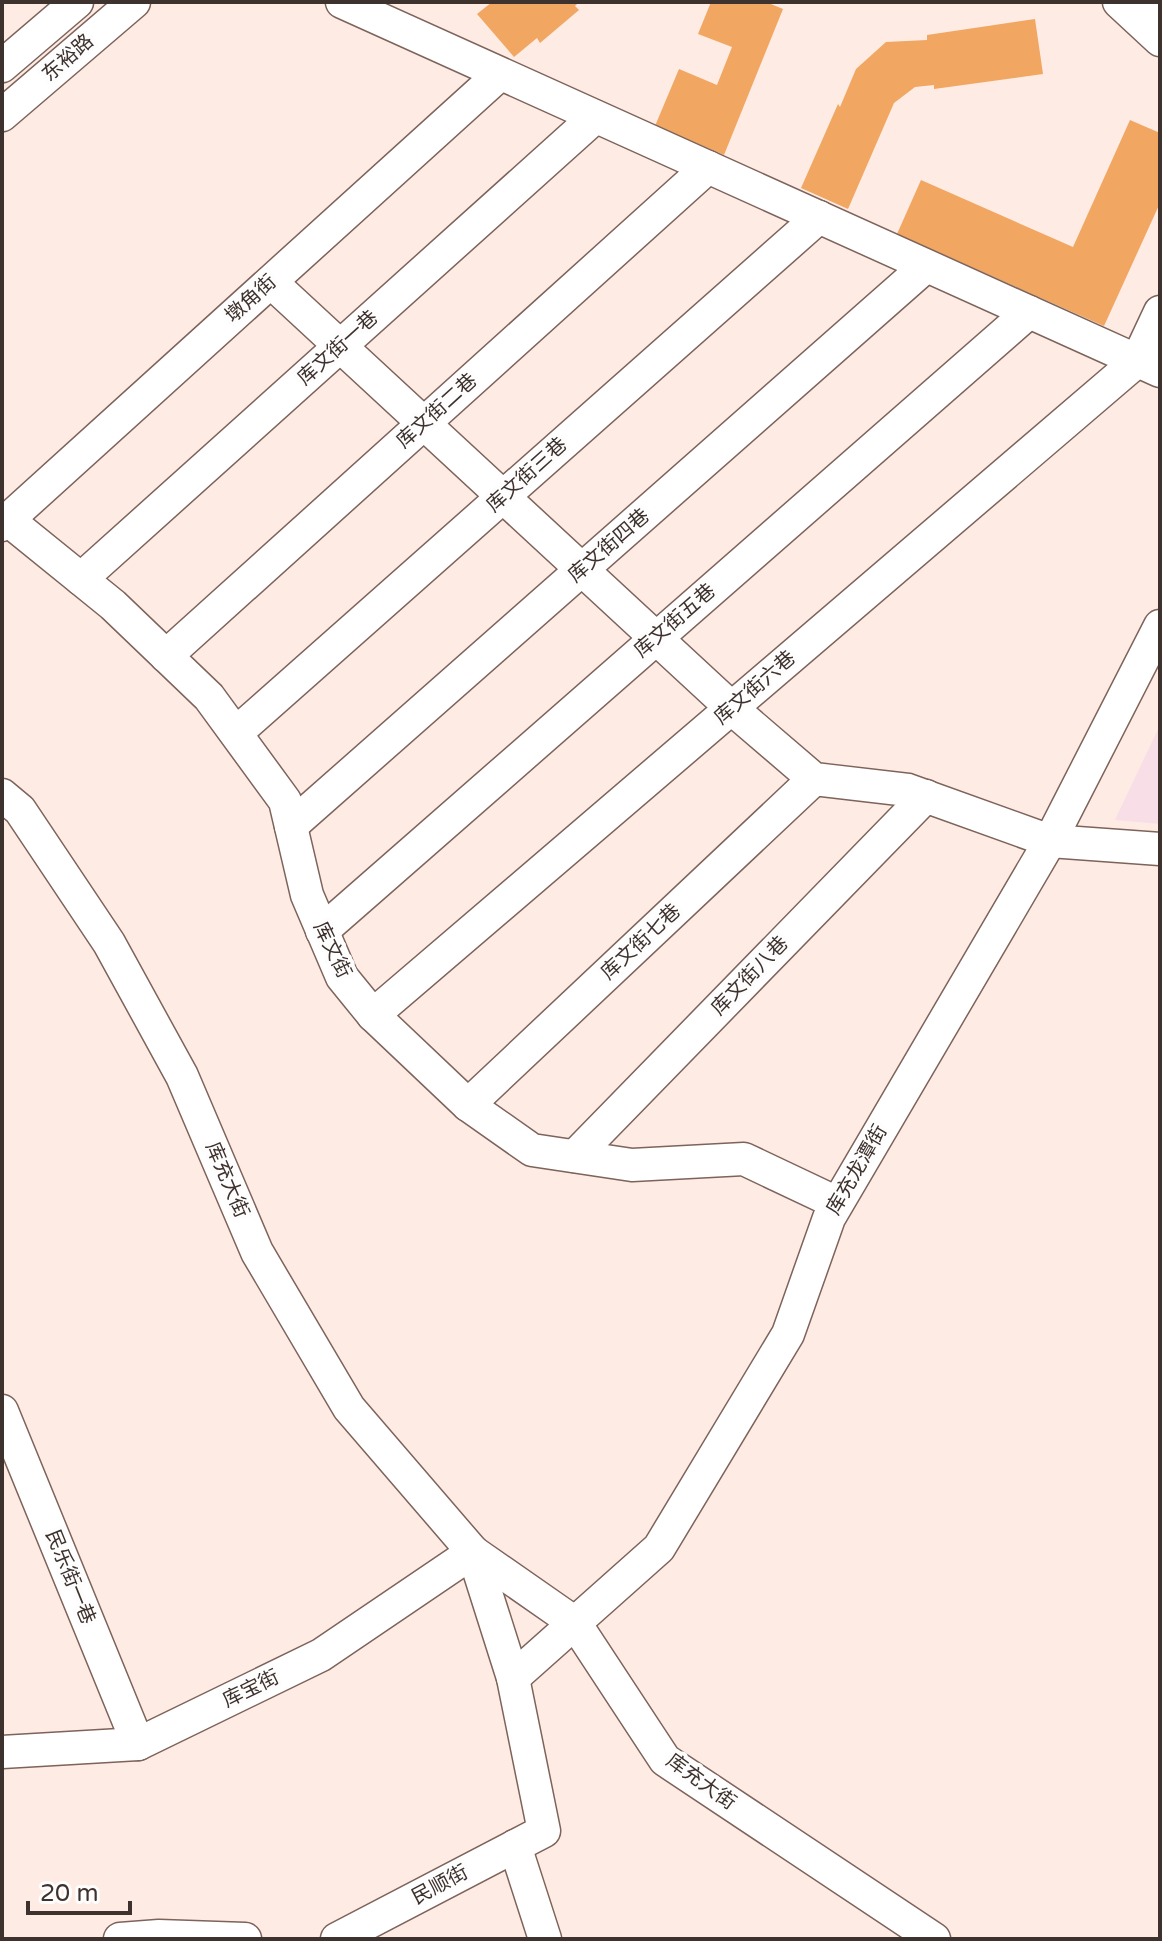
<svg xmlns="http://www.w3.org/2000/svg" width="1162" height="1941" font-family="'Varela Round','Noto Sans SC',sans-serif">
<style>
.education{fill:#f7dee7}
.building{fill:#f1a661}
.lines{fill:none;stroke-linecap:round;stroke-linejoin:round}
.minor-casing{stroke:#7d635a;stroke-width:35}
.minor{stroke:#fff;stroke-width:32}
.labels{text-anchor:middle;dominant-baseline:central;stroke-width:8;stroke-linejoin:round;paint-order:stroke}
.street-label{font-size:20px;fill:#3e322e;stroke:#fdfdfd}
</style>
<rect width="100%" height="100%" fill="#feebe4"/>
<polygon class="education" points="1160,725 1160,824 1115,820"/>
<g class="building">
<polygon points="492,2 579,2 575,6 579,10 540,43 537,38 514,57 477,14"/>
<polygon points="711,2 766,2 783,9 724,155 655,126 679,69 717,85 732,47 698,34"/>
<polygon points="1035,19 1043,74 934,89 934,85 915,87 894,103 848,209 801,188 838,104 840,107 856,69 886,42 927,40 927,35"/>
<polygon points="1130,120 1160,133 1160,203 1104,326 897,234 921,180 1073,247"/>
</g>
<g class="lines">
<g class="minor-casing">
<g id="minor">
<polyline points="342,2 1160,371"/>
<polyline points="1119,2 1160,40"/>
<polyline points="1156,2 1160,6"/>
<polyline points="2,66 77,2"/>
<polyline points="2,115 134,2"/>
<polyline points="271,282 737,713 814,779 908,790 1050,841 1160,849"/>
<polyline points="8,520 113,605 209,697 285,801 307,895 342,977 373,1015 468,1105 532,1150 632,1165 744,1159 837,1203"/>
<polyline points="2,525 500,74"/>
<polyline points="81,579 595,117"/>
<polyline points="166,656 708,167"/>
<polyline points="236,733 819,217"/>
<polyline points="2,795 20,810 109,943 182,1076 257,1252 349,1408 473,1552 513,1678 544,1831 337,1939"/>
<polyline points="291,826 926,266"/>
<polyline points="322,931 1029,312"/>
<polyline points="373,1015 1137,361 1160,312"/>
<polyline points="468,1105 814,779"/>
<polyline points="575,1156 926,796"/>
<polyline points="2,1411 138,1744"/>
<polyline points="513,1678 659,1548 788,1334 829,1218 1050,841 1160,626"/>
<polyline points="2,1752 138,1744 321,1655 473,1552 575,1623 665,1760 934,1939"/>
<polyline points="515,1846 545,1939"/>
<polyline points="120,1939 159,1936 245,1939"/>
</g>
</g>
<use href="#minor" class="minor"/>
</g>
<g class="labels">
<g class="street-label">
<text transform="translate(68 58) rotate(-41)">东裕路</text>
<text transform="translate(251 299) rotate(-42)">墩角街</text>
<text transform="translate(338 348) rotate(-42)">库文街一巷</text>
<text transform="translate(437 411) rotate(-42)">库文街二巷</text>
<text transform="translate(527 475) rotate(-42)">库文街三巷</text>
<text transform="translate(609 546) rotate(-41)">库文街四巷</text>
<text transform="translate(675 621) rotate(-41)">库文街五巷</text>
<text transform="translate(755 688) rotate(-41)">库文街六巷</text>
<text transform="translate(641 942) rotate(-43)">库文街七巷</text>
<text transform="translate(332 950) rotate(64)">库文街</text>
<text transform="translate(750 976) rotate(-46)">库文街八巷</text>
<text transform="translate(857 1170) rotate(-60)">库充龙潭街</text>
<text transform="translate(227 1180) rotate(67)">库充大街</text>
<text transform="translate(70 1577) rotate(68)">民乐街一巷</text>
<text transform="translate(251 1689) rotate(-26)">库宝街</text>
<text transform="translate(701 1782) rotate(36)">库充大街</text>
<text transform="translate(440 1885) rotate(-28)">民顺街</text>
</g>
</g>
<rect width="1162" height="1941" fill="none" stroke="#3e322e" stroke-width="8"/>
<path d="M28 1901v12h102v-12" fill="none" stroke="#3e322e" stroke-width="4"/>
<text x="40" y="1901" font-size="24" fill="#3e322e" stroke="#fdfdfd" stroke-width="6" paint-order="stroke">20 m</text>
</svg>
